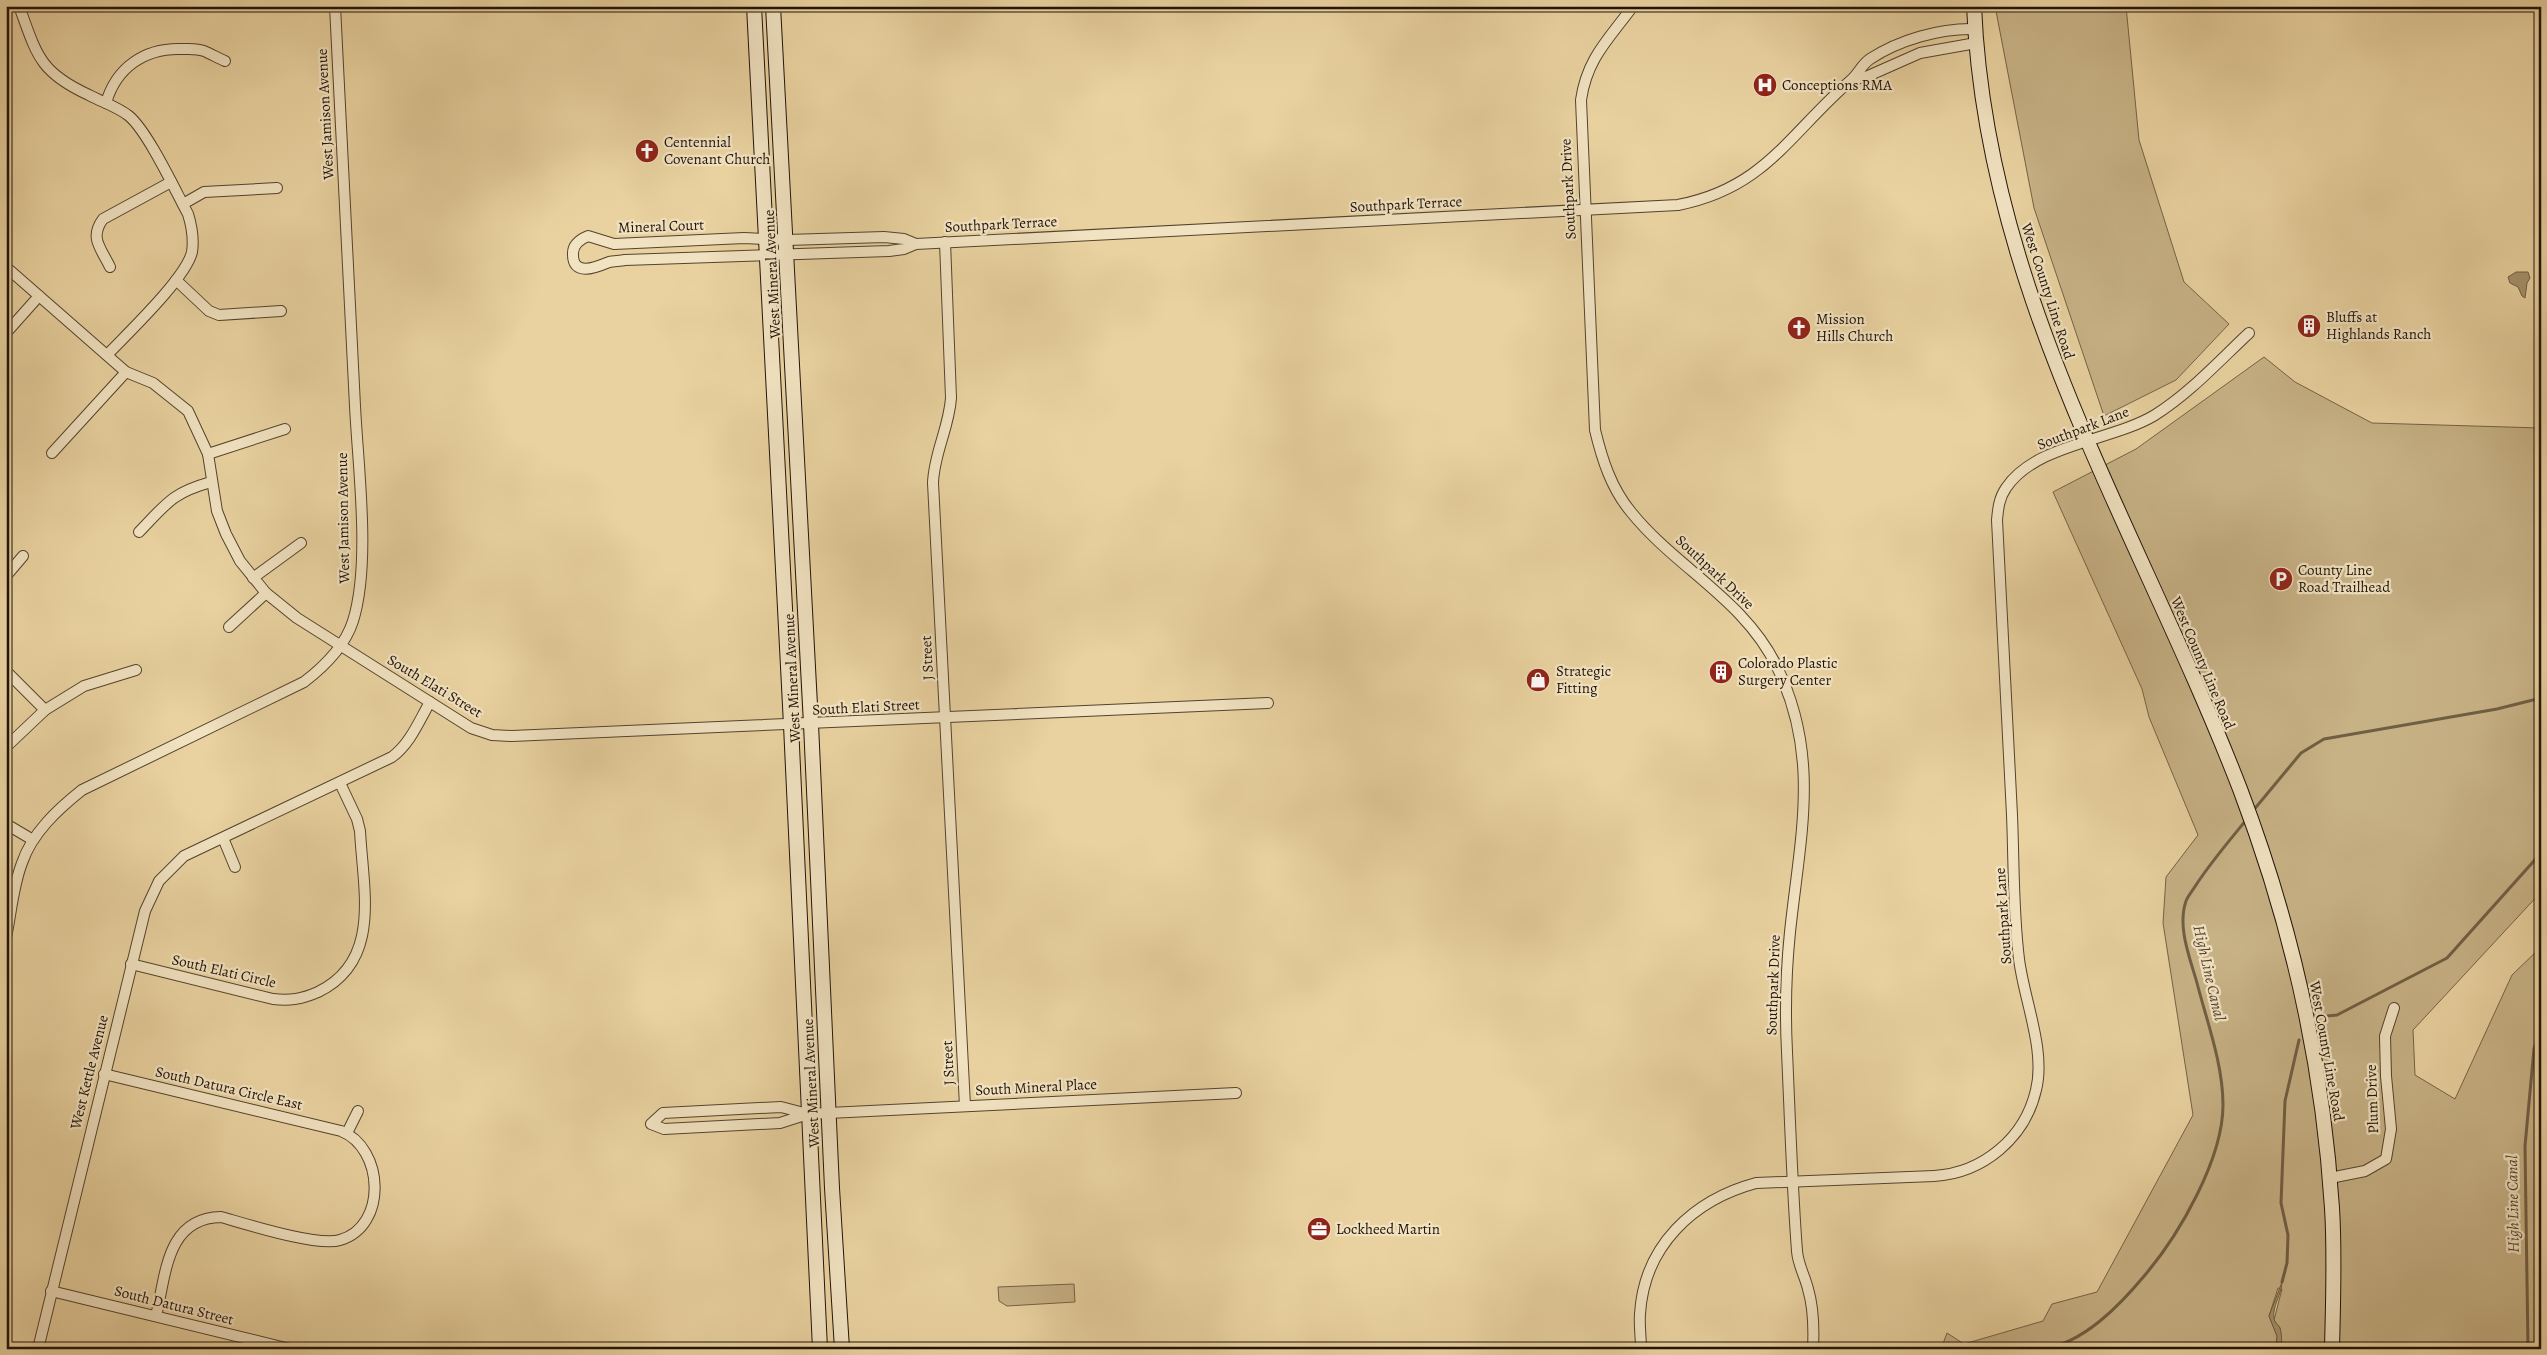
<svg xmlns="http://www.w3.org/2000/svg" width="2547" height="1355" font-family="Alegreya,serif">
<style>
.green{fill:#c7b286;stroke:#746247}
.water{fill:#a5916c;stroke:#705f44}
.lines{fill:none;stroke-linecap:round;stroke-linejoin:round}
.stream{stroke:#705f44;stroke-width:3}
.minor-casing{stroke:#53432e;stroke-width:12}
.secondary-casing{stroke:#211308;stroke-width:16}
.minor{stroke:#f1e2c1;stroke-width:10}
.secondary{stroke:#f1e2c1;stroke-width:14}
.labels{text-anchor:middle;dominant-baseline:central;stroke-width:4.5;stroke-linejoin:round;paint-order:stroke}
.poi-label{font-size:15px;fill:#211308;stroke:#f1e2c1;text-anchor:start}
.street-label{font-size:15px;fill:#211308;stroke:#f1e2c1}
.water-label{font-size:16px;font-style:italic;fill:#564530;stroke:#f1e2c1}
</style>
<rect width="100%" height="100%" fill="#e9d2a0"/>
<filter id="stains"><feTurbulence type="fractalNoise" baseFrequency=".004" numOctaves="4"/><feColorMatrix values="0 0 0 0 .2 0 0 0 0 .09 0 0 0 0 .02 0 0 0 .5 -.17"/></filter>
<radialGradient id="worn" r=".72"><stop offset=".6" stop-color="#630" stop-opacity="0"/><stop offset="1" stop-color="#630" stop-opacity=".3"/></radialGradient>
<g class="green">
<polygon points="1995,6 2126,6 2139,140 2184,282 2229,324 2176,380 2104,416 2034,208"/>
<polygon points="2264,357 2295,382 2372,423 2541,428 2541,892 2413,1030 2415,1075 2455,1099 2512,975 2541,947 2541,1349 2281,1349 2280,1328 2274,1320 2282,1289 2278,1288 2269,1316 2277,1336 2276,1349 1941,1349 1947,1333 1964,1344 2043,1321 2052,1304 2097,1292 2193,1115 2163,923 2166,877 2198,835 2149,717 2142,689 2053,492 2136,449"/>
<polygon points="1074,1284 1075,1302 1007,1306 999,1301 998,1287"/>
</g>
<g class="water">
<polygon points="2516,272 2528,272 2530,278 2527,283 2525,298 2522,296 2518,287 2510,283 2508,277"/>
<path d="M2282,1282C2282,1294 2272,1306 2274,1318C2274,1323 2278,1324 2280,1328C2282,1334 2282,1343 2281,1349H2276L2277,1336L2269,1316Z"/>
</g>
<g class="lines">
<g class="stream">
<polyline points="2252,812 2301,753 2324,739 2497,709 2541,698"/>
<polyline points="2327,1016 2337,1015 2447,958 2541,853"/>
<polyline points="2282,1282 2287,1263 2288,1235 2281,1203 2285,1101 2299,1040"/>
<path d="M2043,1349C2084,1343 2120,1305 2145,1275C2179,1235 2223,1159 2223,1105C2223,1064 2207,1022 2197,983C2190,958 2177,927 2186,901C2188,896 2193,890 2196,885C2211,862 2229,841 2247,819"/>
<polyline points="2528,1349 2525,1146 2534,1049 2541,1030"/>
</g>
<g class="minor-casing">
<g id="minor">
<path d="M19,6C37,55 39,72 89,95C102,102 118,107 129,116C148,132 175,190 188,214C192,227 194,239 192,252C186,278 128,333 107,355"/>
<path d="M1633,6C1609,39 1587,58 1581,100L1595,430C1602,459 1611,488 1631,512C1676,568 1745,600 1777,667C1821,757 1800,837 1790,932C1786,971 1785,1012 1787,1052C1790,1118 1792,1185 1797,1251C1798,1265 1805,1276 1808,1289C1814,1309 1814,1329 1813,1349"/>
<polyline points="1852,80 1868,76 1920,53 1976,43"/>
<path d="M106,103C116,68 144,48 181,49C188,49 197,48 204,51C211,54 218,58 225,61"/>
<polyline points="183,204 204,192 277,188"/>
<path d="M945,242L951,398C949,428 934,453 933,483L965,1106"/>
<path d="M916,244L904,239L884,237L787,240L744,238L614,244L588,236C581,239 573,244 573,253C572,278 597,267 609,262C614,261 620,261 625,260L889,251L904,249L916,244L1678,205C1765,188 1789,134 1850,81C1858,75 1861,65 1870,59C1899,40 1940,28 1975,29"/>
<polyline points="6,267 126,372 153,383 188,411 208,454 217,511 226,534 240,561 266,593 297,618 471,728 492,735 512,736 1268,703"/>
<path d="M110,267C101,248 89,238 103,219L171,182"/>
<polyline points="176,280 209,311 219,315 281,311"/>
<polyline points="6,333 39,296"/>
<polyline points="52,453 126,372"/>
<polyline points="208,454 285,429"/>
<path d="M139,532C167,503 172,493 211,482"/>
<polyline points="6,576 23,556"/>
<polyline points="253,578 301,543"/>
<polyline points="229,627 266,593"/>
<polyline points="6,671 45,710"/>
<polyline points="6,747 45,710 84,686 136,670"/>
<polyline points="6,824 33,840"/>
<polyline points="223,838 235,867"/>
<path d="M6,938C11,914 13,886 22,863C32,833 58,809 82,790L304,682C325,666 345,646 353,621C371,563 358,468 355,406C349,273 342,140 335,6"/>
<path d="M131,964L273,999C290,1001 302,999 318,992C382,961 363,890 360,831L357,819L340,783"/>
<path d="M104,1074L341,1131C384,1148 388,1226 340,1240C318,1247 246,1224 221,1217C166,1218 166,1275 156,1316"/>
<polyline points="808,1114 780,1123 664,1129 651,1124 663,1113 781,1107 808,1114 1236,1093"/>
<polyline points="347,1133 358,1111"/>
<polyline points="2330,1178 2365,1171 2386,1159 2391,1129 2386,1076 2385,1036 2394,1008"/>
<polyline points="51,1291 290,1349"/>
<path d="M38,1349L145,911L159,881L184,856L392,757C410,744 419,721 430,702"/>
<path d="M1641,1349C1641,1337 1639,1325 1640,1314C1644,1246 1693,1200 1756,1183L1934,1176C1983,1173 2025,1138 2036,1090C2046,1050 2024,1000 2019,959C2013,912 2014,863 2012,815C2007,717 2002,619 1997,520C1998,509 1999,498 2006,488C2035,444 2112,441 2155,415C2190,393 2219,361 2249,333"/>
</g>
</g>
<g class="secondary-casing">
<g id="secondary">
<polyline points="754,6 791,725 820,1349"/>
<polyline points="773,6 811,724 832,1188 842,1349"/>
<path d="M1974,6C1986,295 2139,528 2240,789C2291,923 2323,1065 2332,1208C2335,1255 2333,1302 2332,1349"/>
</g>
</g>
<use href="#minor" class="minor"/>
<use href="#secondary" class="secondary"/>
</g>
<defs>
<g id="hospital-disc" transform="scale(1.25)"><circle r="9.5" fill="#8f2418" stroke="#f1e2c1"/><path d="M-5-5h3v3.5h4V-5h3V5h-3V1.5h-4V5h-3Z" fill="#fff"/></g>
<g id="church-disc" transform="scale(1.25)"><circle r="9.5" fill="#8f2418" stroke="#f1e2c1"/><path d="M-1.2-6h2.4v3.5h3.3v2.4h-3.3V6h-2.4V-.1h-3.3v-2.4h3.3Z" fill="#fff"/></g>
<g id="building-disc" transform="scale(1.25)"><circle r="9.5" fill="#8f2418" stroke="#f1e2c1"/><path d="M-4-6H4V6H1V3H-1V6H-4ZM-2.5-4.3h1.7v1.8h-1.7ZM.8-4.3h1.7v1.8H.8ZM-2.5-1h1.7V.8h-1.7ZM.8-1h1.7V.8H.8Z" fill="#fff"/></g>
<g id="parking-disc" transform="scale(1.25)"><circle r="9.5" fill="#8f2418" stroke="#f1e2c1"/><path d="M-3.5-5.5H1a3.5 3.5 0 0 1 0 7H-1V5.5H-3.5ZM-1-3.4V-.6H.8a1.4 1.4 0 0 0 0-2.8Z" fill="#fff"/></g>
<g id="shop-disc" transform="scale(1.25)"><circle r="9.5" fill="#8f2418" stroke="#f1e2c1"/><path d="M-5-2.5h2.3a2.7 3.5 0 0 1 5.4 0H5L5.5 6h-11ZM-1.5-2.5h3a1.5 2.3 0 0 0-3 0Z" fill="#fff"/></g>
<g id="office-disc" transform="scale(1.25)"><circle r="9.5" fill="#8f2418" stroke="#f1e2c1"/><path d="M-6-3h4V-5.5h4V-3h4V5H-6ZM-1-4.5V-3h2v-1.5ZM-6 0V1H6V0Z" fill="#fff"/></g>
</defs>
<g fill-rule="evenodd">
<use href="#hospital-disc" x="1765" y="85"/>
<use href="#church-disc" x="647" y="151"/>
<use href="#building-disc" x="2309" y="326"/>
<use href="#church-disc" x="1799" y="328"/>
<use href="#parking-disc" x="2281" y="579"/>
<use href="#building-disc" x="1721" y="672"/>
<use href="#shop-disc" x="1538" y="680"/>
<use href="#office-disc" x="1319" y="1229"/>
</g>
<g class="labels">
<g class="poi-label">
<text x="1782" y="85">Conceptions RMA</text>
<text x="664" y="142">Centennial<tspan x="664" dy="17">Covenant Church</tspan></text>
<text x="2326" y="317">Bluffs at<tspan x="2326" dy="17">Highlands Ranch</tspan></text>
<text x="1816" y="319">Mission<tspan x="1816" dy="17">Hills Church</tspan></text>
<text x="2298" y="570">County Line<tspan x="2298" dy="17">Road Trailhead</tspan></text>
<text x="1738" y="663">Colorado Plastic<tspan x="1738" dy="17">Surgery Center</tspan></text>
<text x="1556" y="671">Strategic<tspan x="1556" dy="17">Fitting</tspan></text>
<text x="1336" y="1229">Lockheed Martin</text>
</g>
<g class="street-label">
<text transform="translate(325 114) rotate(-93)">West Jamison Avenue</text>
<text transform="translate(1568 189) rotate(-93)">Southpark Drive</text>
<text transform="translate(1406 204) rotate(-3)">Southpark Terrace</text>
<text transform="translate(1001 224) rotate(-3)">Southpark Terrace</text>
<text transform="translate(661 226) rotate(-2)">Mineral Court</text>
<text transform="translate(772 274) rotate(-93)">West Mineral Avenue</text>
<text transform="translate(2048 291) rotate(72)">West County Line Road</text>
<text transform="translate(2083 428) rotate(-21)">Southpark Lane</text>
<text transform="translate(343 518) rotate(-91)">West Jamison Avenue</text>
<text transform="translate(1715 572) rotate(43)">Southpark Drive</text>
<text transform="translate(927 658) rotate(-93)">J Street</text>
<text transform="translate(2203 663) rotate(67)">West County Line Road</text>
<text transform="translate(792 678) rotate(-93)">West Mineral Avenue</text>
<text transform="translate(435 686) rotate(31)">South Elati Street</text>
<text transform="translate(866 707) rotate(-3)">South Elati Street</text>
<text transform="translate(2003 916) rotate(-94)">Southpark Lane</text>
<text transform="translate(224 971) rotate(13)">South Elati Circle</text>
<text transform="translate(1773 985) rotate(-88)">Southpark Drive</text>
<text transform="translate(2327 1051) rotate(80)">West County Line Road</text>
<text transform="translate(948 1063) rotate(-93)">J Street</text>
<text transform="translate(89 1072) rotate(-76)">West Kettle Avenue</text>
<text transform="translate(811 1083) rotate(-93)">West Mineral Avenue</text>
<text transform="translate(1036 1087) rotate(-3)">South Mineral Place</text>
<text transform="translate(229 1088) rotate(13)">South Datura Circle East</text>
<text transform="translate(2372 1099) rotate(-92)">Plum Drive</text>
<text transform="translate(174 1305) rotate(14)">South Datura Street</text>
</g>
<g class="water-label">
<text transform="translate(2209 973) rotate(77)">High Line Canal</text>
<text transform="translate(2513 1204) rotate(-91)">High Line Canal</text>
</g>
</g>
<rect width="2547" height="1355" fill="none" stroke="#e9d2a0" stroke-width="25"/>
<rect x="8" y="8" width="2532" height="1340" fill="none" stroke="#211308" stroke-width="2.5"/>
<rect x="12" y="12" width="2522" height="1330" fill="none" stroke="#211308"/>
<rect width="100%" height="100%" filter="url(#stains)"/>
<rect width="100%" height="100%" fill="url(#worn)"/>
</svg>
